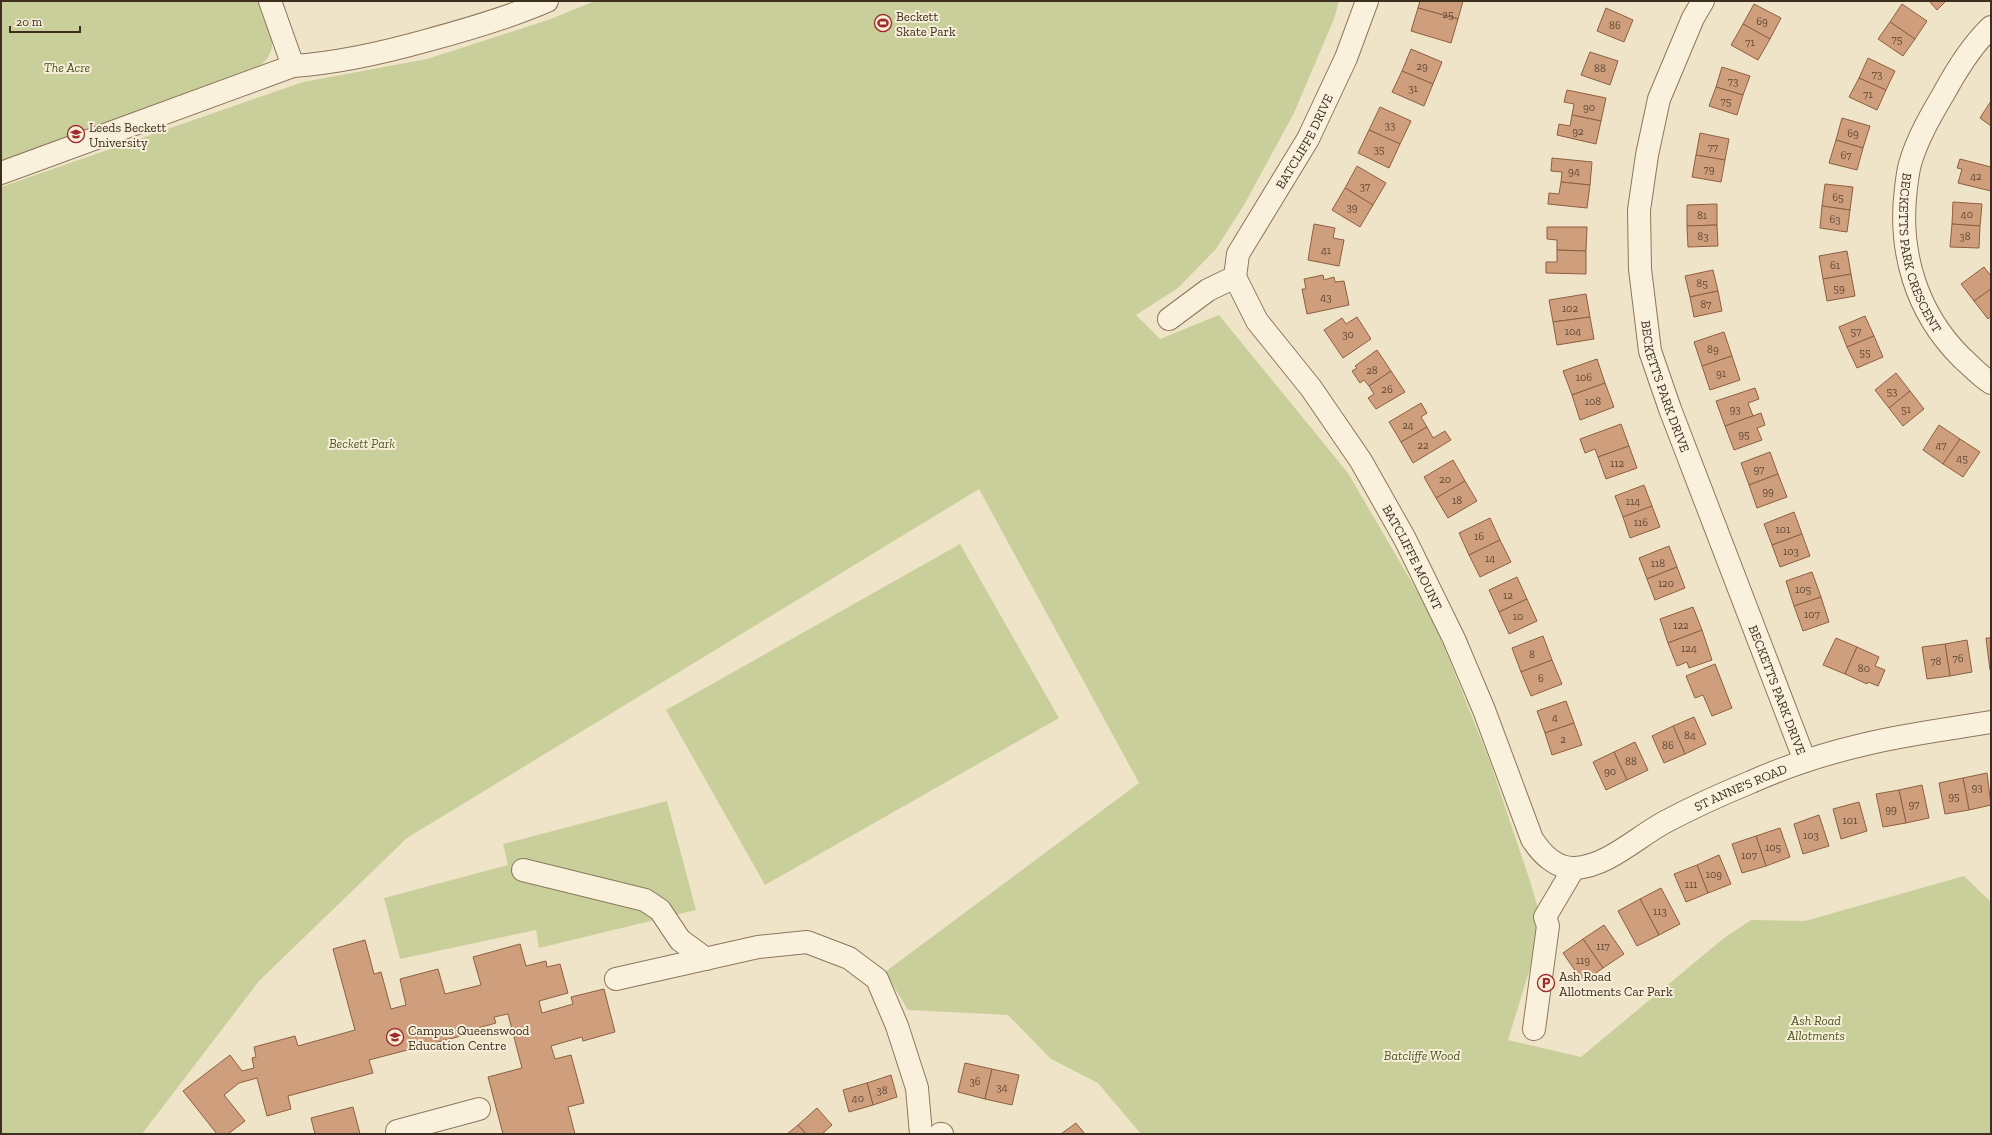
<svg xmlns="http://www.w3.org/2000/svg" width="1992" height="1135" font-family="'Zilla Slab',serif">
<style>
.green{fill:#c9cf9b}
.building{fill:#cf9f7d;stroke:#8d5f41}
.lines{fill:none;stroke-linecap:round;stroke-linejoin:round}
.minor-casing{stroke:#8d765c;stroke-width:24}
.minor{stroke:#faf1dc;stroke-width:22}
.labels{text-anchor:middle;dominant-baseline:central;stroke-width:4;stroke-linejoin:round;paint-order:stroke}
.number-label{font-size:11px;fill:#624a37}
.poi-label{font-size:13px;fill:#3d2e20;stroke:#f7eed8;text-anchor:start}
.park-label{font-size:13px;font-style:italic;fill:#4d5a26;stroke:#f7eed8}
.street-label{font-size:13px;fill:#3d2e20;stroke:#f7eed8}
</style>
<rect width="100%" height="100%" fill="#f0e4c8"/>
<g class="green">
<path d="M1,1H260C269,29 284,47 257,69L1,163Z"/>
<polygon points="595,1 1339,1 1334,19 1294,113 1244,205 1216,249 1178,288 1136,315 1160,339 1219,315 1348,473 1432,617 1489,759 1531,884 1543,926 1508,1040 1581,1057 1724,938 1751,920 1805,921 1964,876 1991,902 1991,1134 1141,1134 1098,1083 1051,1059 1008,1015 908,1010 885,972 1139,783 979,489 407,838 259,981 142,1134 1,1134 1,187 303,82 427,59 548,20"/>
<polygon points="960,544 1059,718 765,885 666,710"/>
<polygon points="667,801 696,910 539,948 536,930 400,959 384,898 508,865 503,844"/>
</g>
<g class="building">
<polygon points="1420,1 1463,1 1458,19 1418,8"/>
<polygon points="1929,1 1946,1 1937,10"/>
<polygon points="1754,4 1781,18 1770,39 1743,24"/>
<polygon points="1902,4 1927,21 1915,39 1890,22"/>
<polygon points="1418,8 1458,19 1451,43 1411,31"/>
<polygon points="1606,8 1633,20 1624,42 1597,31"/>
<polygon points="1890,22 1915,39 1903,56 1878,39"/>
<polygon points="1743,24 1770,39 1758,60 1731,45"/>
<polygon points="1411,49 1442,62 1433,84 1402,71"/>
<polygon points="1590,52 1618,61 1610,85 1581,75"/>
<polygon points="1868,58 1895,71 1886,90 1859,78"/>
<polygon points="1722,67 1750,76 1743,95 1716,87"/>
<polygon points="1402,71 1433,84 1424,106 1392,92"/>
<polygon points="1859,78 1886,90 1877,110 1849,97"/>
<polygon points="1716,87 1743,95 1737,115 1709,106"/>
<polygon points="1567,90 1606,98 1601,121 1572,115 1574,104 1564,102"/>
<polygon points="1991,101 1991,126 1980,118"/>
<polygon points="1380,107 1411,121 1400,144 1369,130"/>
<polygon points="1572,115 1601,121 1596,144 1557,135 1559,124 1570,126"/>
<polygon points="1842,118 1870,126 1863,148 1836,140"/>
<polygon points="1369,130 1400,144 1389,168 1358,153"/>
<polygon points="1700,133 1729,139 1725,160 1696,155"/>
<polygon points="1836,140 1863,148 1857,170 1829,163"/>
<polygon points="1696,155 1725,160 1721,182 1692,177"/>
<polygon points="1552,158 1592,162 1590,185 1561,182 1562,172 1551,171"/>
<polygon points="1960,159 1991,167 1991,191 1958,183 1962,169 1957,168"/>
<polygon points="1357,166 1386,183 1373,205 1345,188"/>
<polygon points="1561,182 1590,185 1587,208 1548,204 1549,193 1559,194"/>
<polygon points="1825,184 1853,187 1850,210 1822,206"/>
<polygon points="1345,188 1373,205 1360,227 1332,210"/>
<polygon points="1953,202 1982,204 1980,226 1952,224"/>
<polygon points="1717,204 1717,225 1687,226 1687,205"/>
<polygon points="1822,206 1850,210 1847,232 1820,228"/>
<polygon points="1314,224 1335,228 1333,238 1344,240 1339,266 1308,260"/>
<polygon points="1952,224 1980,226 1979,248 1950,247"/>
<polygon points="1717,225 1718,246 1688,247 1687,226"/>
<polygon points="1547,227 1587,227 1586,251 1557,250 1557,240 1547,239"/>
<polygon points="1557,250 1586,251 1586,274 1546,273 1546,262 1557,262"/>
<polygon points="1847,251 1851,274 1823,279 1819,256"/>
<polygon points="1984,267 1991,276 1991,289 1974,301 1961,284"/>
<polygon points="1713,270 1718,291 1690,297 1685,276"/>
<polygon points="1851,274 1855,296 1827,301 1823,279"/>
<polygon points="1323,275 1324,280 1334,277 1335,282 1344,281 1349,305 1307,314 1302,289 1306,289 1304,279"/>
<polygon points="1991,289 1991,316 1988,319 1974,301"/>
<polygon points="1718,291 1722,311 1694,317 1690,297"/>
<polygon points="1586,294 1590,317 1553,322 1549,300"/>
<polygon points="1865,316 1874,336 1847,347 1839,327"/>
<polygon points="1357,317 1371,339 1343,358 1324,330 1342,318 1346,324"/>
<polygon points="1590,317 1594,339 1557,345 1553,322"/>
<polygon points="1724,332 1732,356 1702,366 1694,342"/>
<polygon points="1874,336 1883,357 1857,368 1847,347"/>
<polygon points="1377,350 1391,371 1369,386 1364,380 1360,383 1352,371 1357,368 1355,366"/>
<polygon points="1732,356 1740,380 1710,390 1702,366"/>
<polygon points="1597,359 1605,383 1572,395 1563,371"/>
<polygon points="1391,371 1405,392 1376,409 1368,398 1374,394 1369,386"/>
<polygon points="1896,373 1910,391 1889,408 1875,390"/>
<polygon points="1605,383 1614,407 1580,420 1572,395"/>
<polygon points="1755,388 1759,399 1748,403 1753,416 1725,426 1716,401"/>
<polygon points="1910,391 1924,409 1903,426 1889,408"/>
<polygon points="1421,403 1427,413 1421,417 1427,427 1401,442 1389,422"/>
<polygon points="1761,413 1765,425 1757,428 1762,440 1734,450 1725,426"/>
<polygon points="1621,424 1629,446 1598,457 1595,449 1585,453 1580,439"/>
<polygon points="1939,425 1960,439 1943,464 1923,450"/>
<polygon points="1427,427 1433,438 1445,431 1451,440 1413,463 1401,442"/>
<polygon points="1960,439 1980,452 1963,477 1943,464"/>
<polygon points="1629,446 1637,468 1606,479 1598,457"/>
<polygon points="1770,452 1778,474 1749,485 1741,463"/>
<polygon points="1453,460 1465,481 1436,498 1424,477"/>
<polygon points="1778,474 1787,497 1757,508 1749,485"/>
<polygon points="1465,481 1477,501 1448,518 1436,498"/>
<polygon points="1644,485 1652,506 1623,517 1615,496"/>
<polygon points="1652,506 1660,527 1630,538 1623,517"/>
<polygon points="1794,512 1802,534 1772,545 1764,524"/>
<polygon points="1490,518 1500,540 1469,555 1459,533"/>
<polygon points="1802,534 1810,556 1780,567 1772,545"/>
<polygon points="1500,540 1511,562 1480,577 1469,555"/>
<polygon points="1669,546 1677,567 1647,579 1639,558"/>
<polygon points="1677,567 1685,588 1655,600 1647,579"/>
<polygon points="1812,572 1821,597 1794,606 1786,581"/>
<polygon points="1517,577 1527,599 1499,612 1489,590"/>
<polygon points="1821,597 1829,622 1803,631 1794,606"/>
<polygon points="1527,599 1537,621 1509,634 1499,612"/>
<polygon points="1693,607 1702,630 1668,643 1660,619"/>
<polygon points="1702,630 1712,660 1689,668 1687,662 1677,666 1668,643"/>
<polygon points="1543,636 1552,660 1521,672 1512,648"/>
<polygon points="1836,638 1857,647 1845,674 1823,665"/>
<polygon points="1986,638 1991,638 1991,670 1990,670"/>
<polygon points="1967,640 1972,672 1950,676 1945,644"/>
<polygon points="1945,644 1950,676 1927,679 1922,647"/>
<polygon points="1857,647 1879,657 1875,666 1885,670 1878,686 1868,682 1867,684 1845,674"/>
<polygon points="1552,660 1562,684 1531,696 1521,672"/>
<polygon points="1715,664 1732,708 1712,716 1703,695 1695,698 1686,676"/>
<polygon points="1566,701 1574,723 1545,733 1537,711"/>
<polygon points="1694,717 1706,744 1685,754 1673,726"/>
<polygon points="1574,723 1582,745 1552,755 1545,733"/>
<polygon points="1673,726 1685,754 1664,763 1652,736"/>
<polygon points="1635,742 1648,770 1627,780 1614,752"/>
<polygon points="1614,752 1627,780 1606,790 1593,762"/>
<polygon points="1987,773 1991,805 1969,810 1963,778"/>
<polygon points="1963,778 1969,810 1945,814 1939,783"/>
<polygon points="1922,785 1929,818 1906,823 1899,790"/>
<polygon points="1899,790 1906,823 1883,827 1876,794"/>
<polygon points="1859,802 1867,831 1841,839 1833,809"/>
<polygon points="1819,815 1829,846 1803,854 1794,824"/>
<polygon points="1780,828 1790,857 1766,866 1756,836"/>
<polygon points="1756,836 1766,866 1742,873 1732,844"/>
<polygon points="1719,855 1731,884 1708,893 1697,865"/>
<polygon points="1697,865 1708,893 1686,902 1674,874"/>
<polygon points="1661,888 1680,924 1659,935 1640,899"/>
<polygon points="1640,899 1659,935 1637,946 1618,911"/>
<polygon points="1604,925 1624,954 1603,968 1583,939"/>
<polygon points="1583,939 1603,968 1583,982 1563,953"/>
<polygon points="365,940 374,974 381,972 391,1009 406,1005 400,979 438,969 445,994 481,985 473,957 520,944 526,966 546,961 547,967 560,964 568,993 539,1001 542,1013 573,1004 571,997 604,989 615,1032 583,1041 582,1037 551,1046 555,1059 571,1055 584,1103 568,1107 575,1134 503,1134 488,1077 522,1068 508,1014 494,1017 496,1023 460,1033 461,1036 369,1060 373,1073 288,1096 291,1109 267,1116 257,1078 239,1083 224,1095 245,1121 228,1134 217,1134 183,1091 230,1055 242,1071 254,1068 252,1058 256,1057 254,1047 295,1036 298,1046 355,1030 333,949"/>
<polygon points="965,1063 992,1069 985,1099 958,1092"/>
<polygon points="992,1069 1019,1075 1012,1105 985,1099"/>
<polygon points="891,1075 897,1097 873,1105 867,1083"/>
<polygon points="867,1083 873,1105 849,1112 843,1090"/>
<polygon points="353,1107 360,1134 315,1134 311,1118"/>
<polygon points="817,1108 832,1125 822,1134 806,1134 798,1125"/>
<polygon points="1076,1123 1085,1134 1061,1134"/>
<polygon points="798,1125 806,1134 787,1134"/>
</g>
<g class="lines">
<g class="minor-casing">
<g id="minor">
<polyline points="270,1 293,66"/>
<path id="s1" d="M1703,1L1693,18L1659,99L1647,155L1639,210L1640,269L1650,351L1670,409L1805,761"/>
<path id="s2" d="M1991,27C1971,46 1957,69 1944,93C1931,115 1917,139 1910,164C1908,171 1907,180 1906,188C1898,251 1916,312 1961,357C1971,366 1980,376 1991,383"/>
<path d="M1,173L293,66C338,63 382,53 425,41C466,30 508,18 547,1"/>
<path id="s3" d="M1235,277L1257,321L1311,388L1361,461L1405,539L1454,639L1484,710L1532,839C1541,853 1556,869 1575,868C1608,866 1637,837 1665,822C1693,807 1722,794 1751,782C1787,766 1827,753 1866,744C1907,734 1949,729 1991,722"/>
<path id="s4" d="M1235,277L1238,254L1308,139L1346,58L1367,1"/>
<polyline points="1169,319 1208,290 1235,277"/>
<polyline points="523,870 645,900 660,910 680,940 706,959"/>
<polyline points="616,979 758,947 807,942 849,958 877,979 897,1026 917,1088 921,1134"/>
<polyline points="1534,1029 1548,926 1545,917 1574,868"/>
<polyline points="397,1134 397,1131 479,1109"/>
<polyline points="940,1134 942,1134"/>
</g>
</g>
<use href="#minor" class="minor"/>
</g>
<defs>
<g id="stadium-ring" transform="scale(0.9)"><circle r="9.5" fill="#f7eed8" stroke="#9e2a2b" stroke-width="1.5"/><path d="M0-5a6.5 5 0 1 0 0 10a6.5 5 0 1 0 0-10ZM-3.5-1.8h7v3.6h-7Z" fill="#9e2a2b"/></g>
<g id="university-ring" transform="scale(0.9)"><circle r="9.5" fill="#f7eed8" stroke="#9e2a2b" stroke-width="1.5"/><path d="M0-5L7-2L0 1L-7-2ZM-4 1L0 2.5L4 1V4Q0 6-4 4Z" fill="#9e2a2b"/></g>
<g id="parking-ring" transform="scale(0.9)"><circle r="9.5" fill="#f7eed8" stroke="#9e2a2b" stroke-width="1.5"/><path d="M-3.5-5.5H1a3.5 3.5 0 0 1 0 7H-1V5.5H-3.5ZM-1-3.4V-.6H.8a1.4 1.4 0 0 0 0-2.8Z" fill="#9e2a2b"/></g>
<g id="school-ring" transform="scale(0.9)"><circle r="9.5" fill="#f7eed8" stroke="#9e2a2b" stroke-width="1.5"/><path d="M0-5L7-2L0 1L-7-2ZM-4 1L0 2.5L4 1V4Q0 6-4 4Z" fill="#9e2a2b"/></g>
</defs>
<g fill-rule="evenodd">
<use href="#stadium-ring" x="883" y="23"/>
<use href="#university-ring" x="76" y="134"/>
<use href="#parking-ring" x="1546" y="983"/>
<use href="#school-ring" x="395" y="1037"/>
</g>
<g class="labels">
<g class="number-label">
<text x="1448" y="14">25</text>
<text x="1762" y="21">69</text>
<text x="1615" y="25">86</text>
<text x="1897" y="39">75</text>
<text x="1750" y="42">71</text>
<text x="1422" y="66">29</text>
<text x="1600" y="68">88</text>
<text x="1877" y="74">73</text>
<text x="1733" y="81">73</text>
<text x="1413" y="88">31</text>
<text x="1868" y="94">71</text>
<text x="1726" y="101">75</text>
<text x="1589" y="107">90</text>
<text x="1390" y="125">33</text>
<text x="1578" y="131">92</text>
<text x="1853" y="133">69</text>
<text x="1713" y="147">77</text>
<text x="1379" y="149">35</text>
<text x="1846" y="155">67</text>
<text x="1709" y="169">79</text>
<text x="1574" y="171">94</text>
<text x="1976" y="176">42</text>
<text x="1365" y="186">37</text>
<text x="1838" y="197">65</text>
<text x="1352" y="207">39</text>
<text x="1967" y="214">40</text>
<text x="1702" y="215">81</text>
<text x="1835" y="219">63</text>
<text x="1703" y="236">83</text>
<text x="1965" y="236">38</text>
<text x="1326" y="250">41</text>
<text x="1835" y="265">61</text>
<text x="1702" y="283">85</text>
<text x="1839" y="288">59</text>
<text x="1326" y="297">43</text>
<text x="1706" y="304">87</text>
<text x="1570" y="308">102</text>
<text x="1573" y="331">104</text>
<text x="1856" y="331">57</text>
<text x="1348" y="334">30</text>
<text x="1713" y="349">89</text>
<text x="1865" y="352">55</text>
<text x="1372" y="370">28</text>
<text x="1721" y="373">91</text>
<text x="1584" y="377">106</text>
<text x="1387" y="389">26</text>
<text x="1892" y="391">53</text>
<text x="1593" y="401">108</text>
<text x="1735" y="409">93</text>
<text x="1906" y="409">51</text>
<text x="1408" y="425">24</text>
<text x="1744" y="434">95</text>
<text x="1423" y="445">22</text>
<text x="1941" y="445">47</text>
<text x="1962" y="458">45</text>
<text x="1617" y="463">112</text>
<text x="1759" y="469">97</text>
<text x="1445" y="479">20</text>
<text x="1768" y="491">99</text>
<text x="1457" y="500">18</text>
<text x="1633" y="501">114</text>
<text x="1641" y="522">116</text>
<text x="1783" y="529">101</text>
<text x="1479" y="536">16</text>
<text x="1791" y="551">103</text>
<text x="1490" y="558">14</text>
<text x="1658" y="563">118</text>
<text x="1666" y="583">120</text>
<text x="1803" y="589">105</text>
<text x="1508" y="595">12</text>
<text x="1812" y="614">107</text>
<text x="1518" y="616">10</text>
<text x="1681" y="625">122</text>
<text x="1689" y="648">124</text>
<text x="1532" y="654">8</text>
<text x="1958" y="658">76</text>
<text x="1936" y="661">78</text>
<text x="1864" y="668">80</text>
<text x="1541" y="678">6</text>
<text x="1555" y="717">4</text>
<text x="1690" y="735">84</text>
<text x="1563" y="739">2</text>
<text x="1668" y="745">86</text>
<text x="1631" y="761">88</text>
<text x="1610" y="771">90</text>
<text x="1977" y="787">93</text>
<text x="1954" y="796">95</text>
<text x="1914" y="804">97</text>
<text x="1891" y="809">99</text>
<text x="1850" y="820">101</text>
<text x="1811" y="835">103</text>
<text x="1773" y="847">105</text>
<text x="1749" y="855">107</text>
<text x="1714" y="874">109</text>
<text x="1691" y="884">111</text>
<text x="1660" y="911">113</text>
<text x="1603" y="946">117</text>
<text x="1583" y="960">119</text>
<text x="975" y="1081">36</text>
<text x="1002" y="1087">34</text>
<text x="882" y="1090">38</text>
<text x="858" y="1098">40</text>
</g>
<g class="poi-label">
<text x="896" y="16">Beckett<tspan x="896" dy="15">Skate Park</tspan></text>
<text x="89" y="127">Leeds Beckett<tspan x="89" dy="15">University</tspan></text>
<text x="1559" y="976">Ash Road<tspan x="1559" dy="15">Allotments Car Park</tspan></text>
<text x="408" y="1030">Campus Queenswood<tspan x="408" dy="15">Education Centre</tspan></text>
</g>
<g class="park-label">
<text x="67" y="67">The Acre</text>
<text x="362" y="443">Beckett Park</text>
<text x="1816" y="1020">Ash Road<tspan x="1816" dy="15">Allotments</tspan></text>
<text x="1422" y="1055">Batcliffe Wood</text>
</g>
<g class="street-label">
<text stroke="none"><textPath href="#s4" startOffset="154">BATCLIFFE DRIVE</textPath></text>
<text stroke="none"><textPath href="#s2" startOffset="252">BECKETTS PARK CRESCENT</textPath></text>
<text stroke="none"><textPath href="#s1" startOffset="400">BECKETTS PARK DRIVE</textPath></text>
<text stroke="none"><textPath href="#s3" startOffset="333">BATCLIFFE MOUNT</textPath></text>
<text stroke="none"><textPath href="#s1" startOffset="724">BECKETTS PARK DRIVE</textPath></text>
<text stroke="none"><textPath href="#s3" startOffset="879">ST ANNE'S ROAD</textPath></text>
</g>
</g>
<rect width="1992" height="1135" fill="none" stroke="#3d2e20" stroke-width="4"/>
<path d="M10 26v6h70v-6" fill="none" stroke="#3d2e20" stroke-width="2"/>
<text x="16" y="26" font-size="12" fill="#3d2e20" stroke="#f7eed8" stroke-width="3" paint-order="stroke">20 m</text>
</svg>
